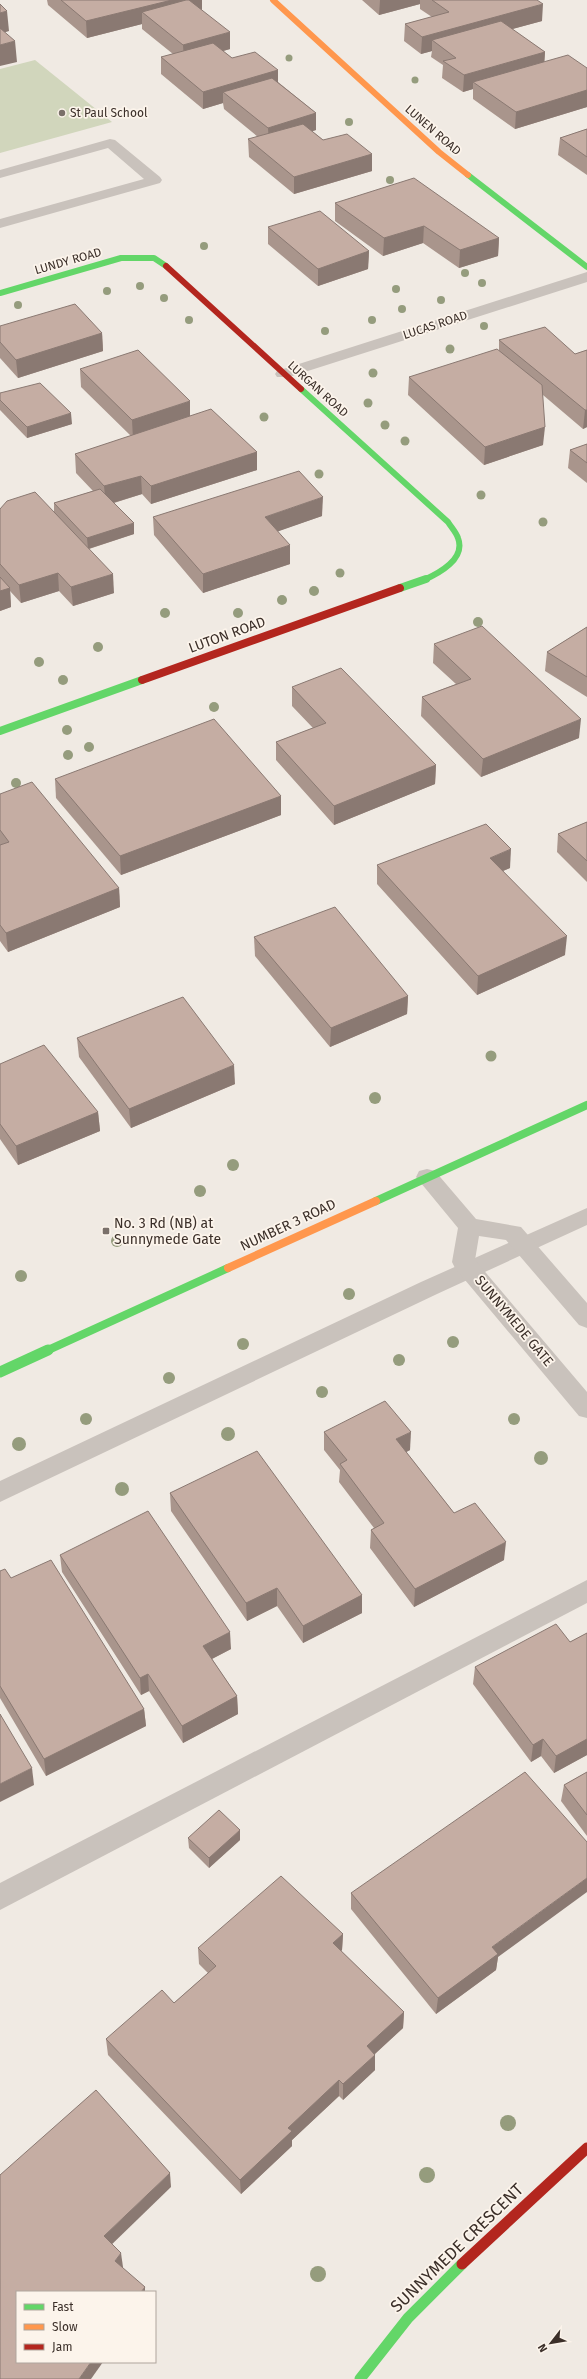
<svg xmlns="http://www.w3.org/2000/svg" width="587" height="2379" font-family="'Fira Sans',sans-serif">
<style>
.green{fill:#d1d6bc}
.lines{fill:none;stroke-linecap:round;stroke-linejoin:round}
.lane{fill:#c9c2bc;fill-rule:evenodd}
.street{fill:#c9c2bc;fill-rule:evenodd}
.fast-far2{stroke:#63d668;stroke-width:6}
.fast-far1{stroke:#63d668;stroke-width:8}
.fast{stroke:#63d668;stroke-width:11}
.slow-far1{stroke:#ff974d;stroke-width:6}
.slow{stroke:#ff974d;stroke-width:8}
.jam-far2{stroke:#b3261e;stroke-width:6}
.jam-far1{stroke:#b3261e;stroke-width:8}
.jam{stroke:#b3261e;stroke-width:11}
.tree{fill:#959c7d}
.wall{fill:#a9958c}
.shaded-wall{fill:#8a7972}
.building{fill:#c5ada3;stroke:#8a7972}
.poi-dot{fill:#7a706a;stroke:#fcf4eb;stroke-width:1.5}
.labels{text-anchor:middle;dominant-baseline:central;stroke-width:3.5;stroke-linejoin:round;paint-order:stroke}
.far-poi-label{font-size:12px;fill:#3b2f29;stroke:#fcf4eb;text-anchor:start}
.far-street-label{font-size:12px;fill:#3b2f29;stroke:#fcf4eb}
.street-label{font-size:14px;fill:#3b2f29;stroke:#fcf4eb}
.poi-label{font-size:14px;fill:#3b2f29;stroke:#fcf4eb;text-anchor:start}
.near-street-label{font-size:17px;fill:#3b2f29;stroke:#fcf4eb}
</style>
<rect width="100%" height="100%" fill="#f0eae3"/>
<polygon class="green" points="35,60 112,122 0,153 0,69"/>
<g class="lines">
<g class="lane">
<polygon points="110,139 115,140 160,177 162,180 160,183 0,228 0,219 144,179 108,148 0,178 0,170"/>
<polygon points="587,1208 587,1225 437,1294 0,1502 0,1481 421,1282"/>
<polygon points="587,1580 587,1603 0,1910 0,1883"/>
</g>
<g class="street">
<polygon points="587,272 587,282 289,377 277,377 275,374 277,371"/>
<polygon points="427,1169 435,1171 476,1219 521,1227 587,1303 587,1328 579,1325 506,1240 479,1236 475,1260 587,1392 587,1418 579,1416 455,1268 452,1262 458,1228 416,1177 419,1171"/>
</g>
<g class="fast-far2">
<polyline points="468,175 587,267"/>
<polyline points="0,293 121,258 154,258 166,266"/>
<path d="M301,389L448,522C451,527 456,532 458,538C466,559 439,573 424,580"/>
</g>
<g class="fast-far1">
<polyline points="400,588 426,579"/>
<polyline points="0,731 142,680"/>
<polyline points="376,1201 587,1105"/>
<polyline points="46,1351 228,1268"/>
</g>
<g class="fast">
<polyline points="0,1372 48,1350"/>
<polyline points="360,2379 408,2318 462,2264"/>
</g>
<polyline class="slow-far1" points="273,0 439,152 468,175"/>
<polyline class="slow" points="228,1268 376,1201"/>
<polyline class="jam-far2" points="166,266 301,389"/>
<polyline class="jam-far1" points="142,680 400,588"/>
<polyline class="jam" points="462,2264 587,2148"/>
</g>
<g class="tree">
<circle cx="289" cy="58" r="3.5"/>
<circle cx="415" cy="80" r="3.5"/>
<circle cx="349" cy="122" r="4"/>
<circle cx="390" cy="180" r="4"/>
<circle cx="204" cy="246" r="4"/>
<circle cx="465" cy="273" r="4"/>
<circle cx="482" cy="283" r="4"/>
<circle cx="140" cy="286" r="4"/>
<circle cx="396" cy="289" r="4"/>
<circle cx="107" cy="291" r="4"/>
<circle cx="164" cy="298" r="4"/>
<circle cx="441" cy="300" r="4"/>
<circle cx="18" cy="305" r="4"/>
<circle cx="402" cy="309" r="4"/>
<circle cx="189" cy="320" r="4"/>
<circle cx="372" cy="320" r="4"/>
<circle cx="484" cy="326" r="4"/>
<circle cx="325" cy="331" r="4"/>
<circle cx="450" cy="349" r="4.5"/>
<circle cx="373" cy="373" r="4.5"/>
<circle cx="368" cy="403" r="4.5"/>
<circle cx="264" cy="417" r="4.5"/>
<circle cx="385" cy="425" r="4.5"/>
<circle cx="405" cy="441" r="4.5"/>
<circle cx="319" cy="474" r="4.5"/>
<circle cx="481" cy="495" r="4.5"/>
<circle cx="543" cy="522" r="4.5"/>
<circle cx="340" cy="573" r="4.5"/>
<circle cx="314" cy="591" r="5"/>
<circle cx="282" cy="600" r="5"/>
<circle cx="165" cy="613" r="5"/>
<circle cx="238" cy="613" r="5"/>
<circle cx="478" cy="622" r="5"/>
<circle cx="98" cy="647" r="5"/>
<circle cx="39" cy="662" r="5"/>
<circle cx="63" cy="680" r="5"/>
<circle cx="214" cy="707" r="5"/>
<circle cx="67" cy="730" r="5"/>
<circle cx="89" cy="747" r="5"/>
<circle cx="68" cy="755" r="5"/>
<circle cx="16" cy="783" r="5"/>
<circle cx="491" cy="1056" r="5.5"/>
<circle cx="375" cy="1098" r="6"/>
<circle cx="233" cy="1165" r="6"/>
<circle cx="200" cy="1191" r="6"/>
<circle cx="117" cy="1241" r="6"/>
<circle cx="21" cy="1276" r="6"/>
<circle cx="349" cy="1294" r="6"/>
<circle cx="453" cy="1342" r="6"/>
<circle cx="243" cy="1344" r="6"/>
<circle cx="399" cy="1360" r="6"/>
<circle cx="169" cy="1378" r="6"/>
<circle cx="322" cy="1392" r="6"/>
<circle cx="86" cy="1419" r="6"/>
<circle cx="514" cy="1419" r="6"/>
<circle cx="228" cy="1434" r="7"/>
<circle cx="19" cy="1444" r="7"/>
<circle cx="541" cy="1458" r="7"/>
<circle cx="122" cy="1489" r="7"/>
<circle cx="508" cy="2123" r="8"/>
<circle cx="427" cy="2175" r="8"/>
<circle cx="318" cy="2274" r="8"/>
</g>
<g class="wall">
<polygon points="47,0 202,0 202,10 230,49 223,51 232,58 278,70 278,82 316,113 316,130 312,131 323,140 372,154 372,171 294,194 249,157 248,139 258,137 224,109 223,103 203,109 161,74 161,57 173,54 142,29 142,24 87,38 48,5"/>
<polygon points="362,0 537,0 542,21 512,29 545,52 544,62 587,68 587,107 515,129 473,99 473,89 463,92 442,78 443,65 431,57 432,51 421,54 404,41 405,24 432,17 420,9 420,4 379,15"/>
<polygon points="587,129 587,175 558,155 560,138"/>
<polygon points="335,203 499,238 498,256 459,268 423,243 383,256 335,221"/>
<polygon points="268,227 369,251 368,269 318,286 268,244"/>
<polygon points="0,326 102,333 103,351 18,378 0,358"/>
<polygon points="499,340 575,354 587,350 587,427 583,429 543,395 543,445 484,465 408,395 409,377 499,351"/>
<polygon points="80,369 190,416 257,452 257,470 151,504 142,494 114,503 134,534 89,549 114,593 73,606 59,591 21,603 10,591 11,607 0,611 0,509 54,512 54,503 93,491 76,473 75,454 131,436 81,387"/>
<polygon points="0,393 72,424 27,438 0,410"/>
<polygon points="587,444 587,483 568,468 570,450"/>
<polygon points="322,516 278,531 290,564 203,593 154,535 153,517"/>
<polygon points="587,627 587,697 545,671 547,652"/>
<polygon points="434,644 579,738 481,777 421,716 422,697 456,684 433,663"/>
<polygon points="292,687 436,765 435,784 334,825 276,760 276,742 313,728 292,706"/>
<polygon points="55,779 281,796 281,815 121,875 56,798"/>
<polygon points="0,794 119,888 120,907 8,952 0,941"/>
<polygon points="587,822 587,882 557,852 558,834"/>
<polygon points="377,865 510,868 503,871 565,955 477,995 377,884"/>
<polygon points="254,937 408,996 407,1014 330,1047 255,956"/>
<polygon points="77,1038 235,1084 131,1128 79,1057"/>
<polygon points="0,1064 98,1112 100,1131 18,1165 0,1139"/>
<polygon points="324,1432 410,1450 406,1452 454,1513 504,1560 414,1607 370,1548 371,1530 374,1528 339,1482 340,1470 324,1450"/>
<polygon points="170,1493 362,1595 362,1613 303,1643 277,1606 247,1621 171,1511"/>
<polygon points="60,1555 231,1649 212,1659 237,1696 238,1714 183,1743 149,1691 141,1695 62,1572"/>
<polygon points="0,1571 11,1578 144,1709 146,1726 46,1776 0,1698"/>
<polygon points="587,1633 587,1755 554,1773 541,1756 531,1762 473,1684 475,1667 570,1642"/>
<polygon points="587,1772 587,1836 561,1801 564,1785"/>
<polygon points="188,1838 240,1840 209,1868 189,1848"/>
<polygon points="351,1893 498,1957 496,1970 436,2014 351,1909"/>
<polygon points="343,1934 342,1950 341,1951 404,2012 403,2028 375,2054 375,2070 343,2100 339,2096 292,2140 292,2146 241,2194 108,2055 106,2039 174,2003 208,1973 199,1964 198,1948"/>
</g>
<g class="shaded-wall">
<polygon points="172,0 202,0 202,10 142,12 142,24 87,38 86,21"/>
<polygon points="380,0 420,0 420,4 379,15"/>
<polygon points="543,4 542,21 443,48 432,40 432,51 421,54 422,37"/>
<polygon points="7,11 9,31 0,34 0,13"/>
<polygon points="230,32 230,49 184,62 183,45"/>
<polygon points="15,41 17,62 0,66 0,45"/>
<polygon points="545,52 544,69 473,82 473,89 463,92 464,75"/>
<polygon points="278,70 278,88 223,92 223,103 203,109 203,92"/>
<polygon points="587,90 587,107 515,129 516,112"/>
<polygon points="316,113 316,130 269,145 268,128"/>
<polygon points="372,154 372,171 294,194 294,177"/>
<polygon points="424,226 423,243 383,256 384,238"/>
<polygon points="499,238 498,256 459,268 460,250"/>
<polygon points="369,251 368,269 318,286 318,269"/>
<polygon points="102,333 103,351 18,378 16,360"/>
<polygon points="190,401 190,419 133,439 132,420"/>
<polygon points="585,410 587,410 587,427 583,429"/>
<polygon points="71,413 72,424 27,438 27,427"/>
<polygon points="545,427 543,445 484,465 485,447"/>
<polygon points="257,452 257,470 151,504 151,486"/>
<polygon points="141,476 142,494 106,505 104,486"/>
<polygon points="323,497 322,516 265,536 265,517"/>
<polygon points="134,523 134,534 88,549 87,538"/>
<polygon points="290,545 290,564 203,593 203,574"/>
<polygon points="58,573 59,591 21,603 19,585"/>
<polygon points="113,574 114,593 73,606 71,587"/>
<polygon points="10,588 11,607 0,611 0,591"/>
<polygon points="581,719 579,738 481,777 483,759"/>
<polygon points="436,765 435,784 334,825 334,806"/>
<polygon points="281,796 281,815 121,875 120,856"/>
<polygon points="511,849 510,868 488,877 490,858"/>
<polygon points="119,888 120,907 8,952 6,933"/>
<polygon points="567,936 565,955 477,995 478,976"/>
<polygon points="408,996 407,1014 330,1047 331,1028"/>
<polygon points="234,1065 235,1084 131,1128 129,1109"/>
<polygon points="98,1112 100,1131 18,1165 16,1146"/>
<polygon points="411,1432 410,1450 395,1458 396,1439"/>
<polygon points="506,1542 504,1560 414,1607 415,1589"/>
<polygon points="277,1588 277,1606 247,1621 246,1603"/>
<polygon points="362,1595 362,1613 303,1643 303,1626"/>
<polygon points="230,1632 231,1649 204,1663 203,1646"/>
<polygon points="148,1674 149,1691 141,1695 140,1678"/>
<polygon points="237,1696 238,1714 183,1743 182,1726"/>
<polygon points="144,1709 146,1726 46,1776 44,1759"/>
<polygon points="543,1739 541,1756 531,1762 533,1745"/>
<polygon points="587,1739 587,1755 554,1773 556,1756"/>
<polygon points="32,1768 34,1785 0,1802 0,1784"/>
<polygon points="240,1830 240,1840 209,1868 209,1858"/>
<polygon points="587,1878 587,1892 498,1957 496,1970 436,2014 438,1998 492,1947"/>
<polygon points="343,1934 342,1950 333,1959 333,1943"/>
<polygon points="404,2012 403,2028 366,2062 367,2046"/>
<polygon points="375,2055 375,2070 343,2100 343,2084"/>
<polygon points="339,2080 339,2096 292,2140 292,2146 241,2194 240,2180 288,2128"/>
<polygon points="170,2173 171,2187 106,2250 104,2236"/>
<polygon points="121,2253 123,2267 117,2275 115,2261"/>
<polygon points="145,2287 145,2292 141,2292"/>
<polygon points="91,2362 103,2362 91,2379 79,2379"/>
</g>
<g class="building">
<polygon points="61,0 172,0 86,21"/>
<polygon points="186,0 189,0 230,32 183,45 142,12"/>
<polygon points="432,0 537,0 543,4 422,37 405,24 449,12"/>
<polygon points="0,4 7,11 0,13"/>
<polygon points="501,21 545,52 464,75 443,61 456,58 432,40"/>
<polygon points="0,28 15,41 0,45"/>
<polygon points="213,43 232,58 255,52 278,70 203,92 161,57"/>
<polygon points="568,55 587,68 587,90 516,112 473,82"/>
<polygon points="272,78 316,113 268,128 223,92"/>
<polygon points="303,124 323,140 347,134 372,154 294,177 248,139"/>
<polygon points="587,129 587,157 560,138"/>
<polygon points="414,178 499,238 460,250 424,226 384,238 335,203"/>
<polygon points="320,211 369,251 318,269 268,227"/>
<polygon points="75,304 102,333 16,360 0,342 0,326"/>
<polygon points="545,327 575,354 587,350 587,410 585,410 499,340"/>
<polygon points="497,349 542,385 545,427 485,447 409,377"/>
<polygon points="138,350 190,401 132,420 80,369"/>
<polygon points="40,383 71,413 27,427 0,400 0,393"/>
<polygon points="211,409 257,452 151,486 141,476 104,486 75,454"/>
<polygon points="587,444 587,463 570,450"/>
<polygon points="299,471 323,497 265,517 290,545 203,574 153,517"/>
<polygon points="100,489 134,523 87,538 54,503"/>
<polygon points="35,492 113,574 71,587 58,573 19,585 0,564 0,509 7,501"/>
<polygon points="0,577 10,588 0,591"/>
<polygon points="482,626 581,719 483,759 422,697 471,679 434,644"/>
<polygon points="587,627 587,677 547,652"/>
<polygon points="341,668 436,765 334,806 276,742 326,723 292,687"/>
<polygon points="214,719 281,796 120,856 55,779"/>
<polygon points="32,782 119,888 6,933 0,925 0,845 9,842 0,830 0,794"/>
<polygon points="587,822 587,861 558,834"/>
<polygon points="486,824 511,849 490,858 567,936 478,976 377,865"/>
<polygon points="335,907 408,996 331,1028 254,937"/>
<polygon points="183,997 234,1065 129,1109 77,1038"/>
<polygon points="44,1045 98,1112 16,1146 0,1124 0,1064"/>
<polygon points="385,1401 411,1432 396,1439 454,1513 475,1503 506,1542 415,1589 371,1530 384,1523 340,1464 347,1460 324,1432"/>
<polygon points="257,1451 362,1595 303,1626 277,1588 246,1603 170,1493"/>
<polygon points="148,1511 230,1632 203,1646 237,1696 182,1726 148,1674 140,1678 60,1555"/>
<polygon points="51,1560 144,1709 44,1759 0,1686 0,1571 5,1569 11,1578"/>
<polygon points="556,1624 570,1642 587,1633 587,1739 556,1756 543,1739 533,1745 475,1667"/>
<polygon points="0,1714 32,1768 0,1784"/>
<polygon points="525,1772 587,1842 587,1878 492,1947 498,1954 438,1998 351,1893"/>
<polygon points="587,1772 587,1815 564,1785"/>
<polygon points="219,1810 240,1830 209,1858 188,1838"/>
<polygon points="281,1876 343,1934 333,1943 404,2012 367,2046 375,2055 343,2084 339,2080 288,2128 292,2131 240,2180 106,2039 162,1990 174,2003 216,1966 198,1948"/>
<polygon points="96,2090 170,2173 104,2236 121,2253 115,2261 145,2287 141,2292 17,2292 17,2362 91,2362 79,2379 0,2379 0,2175"/>
</g>
<g class="poi-dot">
<circle cx="62" cy="113" r="4"/>
<rect x="102" y="1227" width="8" height="8" rx="2"/>
</g>
<g class="labels">
<g class="far-poi-label">
<text x="70" y="113">St Paul School</text>
</g>
<g class="far-street-label">
<text transform="translate(433 130) rotate(41)">LUNEN ROAD</text>
<text transform="translate(68 261) rotate(-16)">LUNDY ROAD</text>
<text transform="translate(435 325) rotate(-18)">LUCAS ROAD</text>
<text transform="translate(318 389) rotate(42)">LURGAN ROAD</text>
</g>
<g class="street-label">
<text transform="translate(227 635) rotate(-20)">LUTON ROAD</text>
<text transform="translate(288 1225) rotate(-25)">NUMBER 3 ROAD</text>
<text transform="translate(514 1321) rotate(50)">SUNNYMEDE GATE</text>
</g>
<g class="poi-label">
<text x="114" y="1223">No. 3 Rd (NB) at<tspan x="114" dy="16">Sunnymede Gate</tspan></text>
</g>
<g class="near-street-label">
<text transform="translate(457 2248) rotate(-44)">SUNNYMEDE CRESCENT</text>
</g>
</g>
<rect x="16" y="2291" width="140" height="72" fill="#fcf4eb" stroke="#afa59d"/>
<rect x="24" y="2304" width="20" height="6" fill="#63d668" stroke="#afa59d"/>
<text x="52" y="2311" font-size="12" fill="#3b2f29">Fast</text>
<rect x="24" y="2324" width="20" height="6" fill="#ff974d" stroke="#afa59d"/>
<text x="52" y="2331" font-size="12" fill="#3b2f29">Slow</text>
<rect x="24" y="2344" width="20" height="6" fill="#b3261e" stroke="#afa59d"/>
<text x="52" y="2351" font-size="12" fill="#3b2f29">Jam</text>
<g transform="translate(551 2343) rotate(239)" stroke="#fcf4eb" stroke-width="3" paint-order="stroke">
<path d="M0-3L7 15L0 10L-7 15Z" fill="#3b2f29"/>
<text y="-6" font-size="11" font-weight="bold" text-anchor="middle" fill="#3b2f29">N</text>
</g>
</svg>
